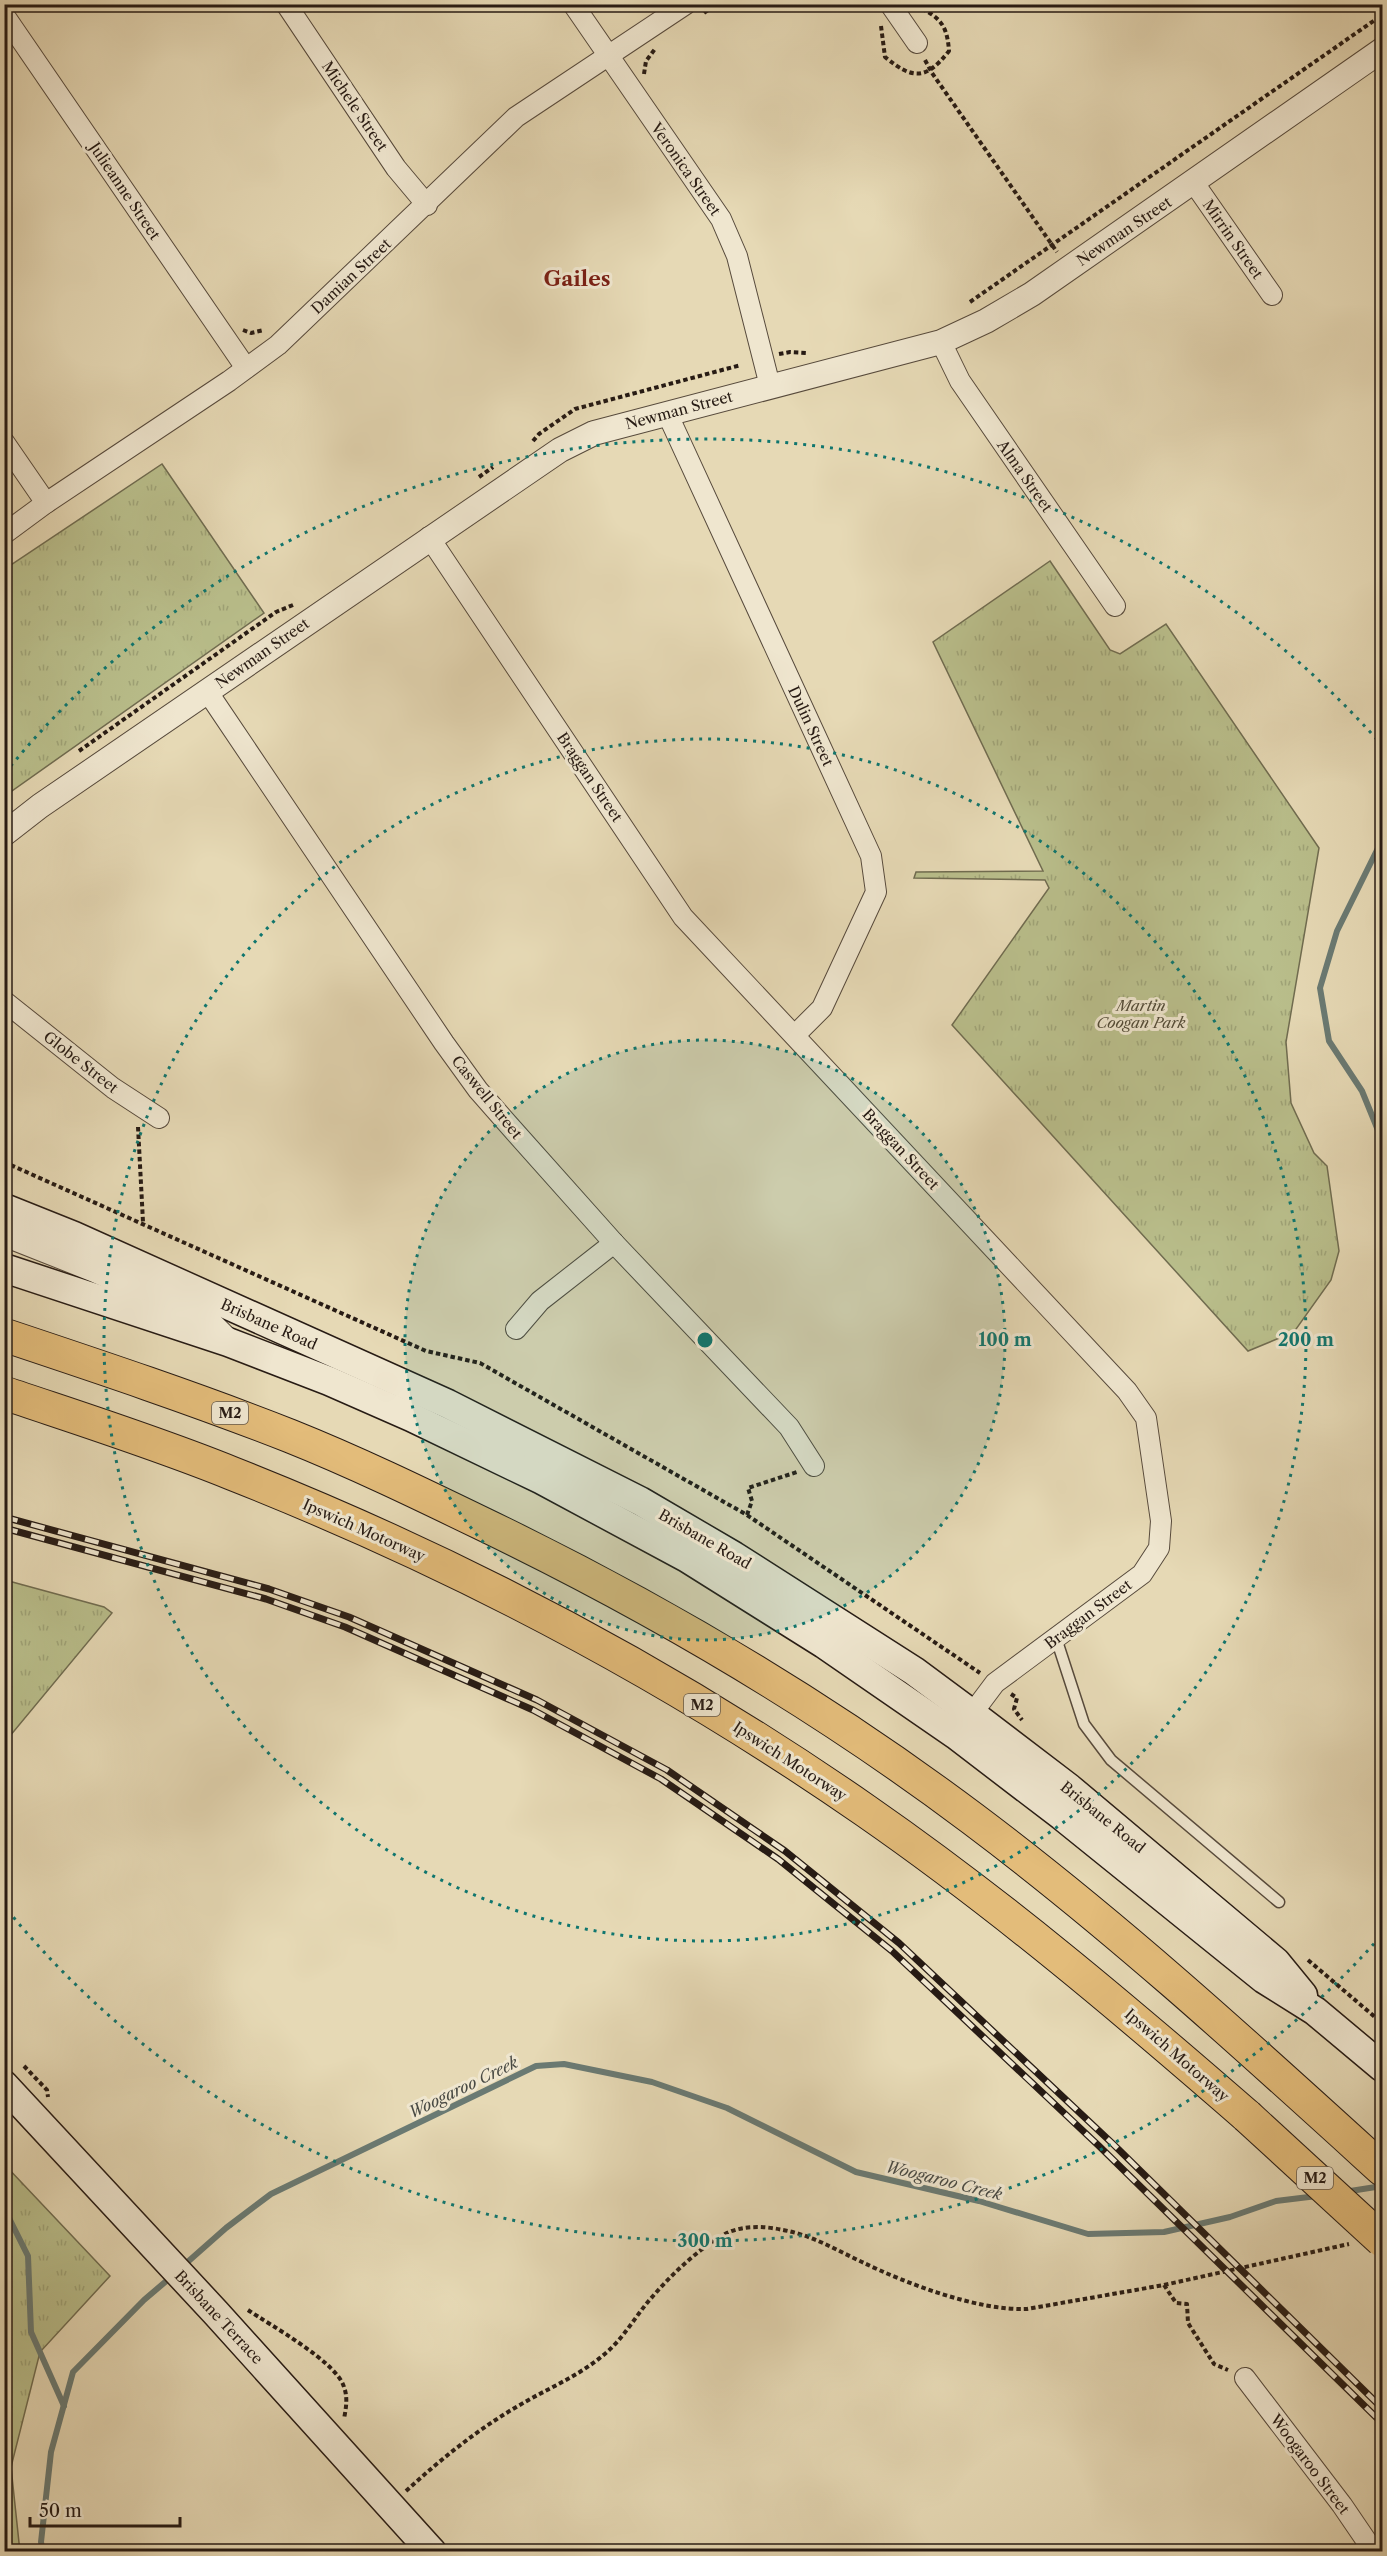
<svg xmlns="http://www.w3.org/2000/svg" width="1387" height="2556" font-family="'Libre Caslon Text',serif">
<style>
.grass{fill:url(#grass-tufts);stroke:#706c50;stroke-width:1.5}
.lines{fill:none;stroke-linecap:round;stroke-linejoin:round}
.stream{stroke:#6a7a73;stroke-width:6}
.service-casing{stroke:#574a3c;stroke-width:13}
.minor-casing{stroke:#574a3c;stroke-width:22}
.tertiary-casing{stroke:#574a3c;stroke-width:26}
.secondary-casing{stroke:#271b14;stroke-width:31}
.motorway-casing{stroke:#271b14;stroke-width:35}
.path{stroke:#271b14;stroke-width:4;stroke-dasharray:4.5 3;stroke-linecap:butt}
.service{stroke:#efe6cf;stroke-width:10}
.minor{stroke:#efe6cf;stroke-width:20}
.tertiary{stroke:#efe6cf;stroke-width:24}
.secondary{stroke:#efe6cf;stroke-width:28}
.motorway{stroke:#e3bc7a;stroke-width:33}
.rail-casing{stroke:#271b14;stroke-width:7}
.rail{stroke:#efe6cf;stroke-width:4.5;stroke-dasharray:14;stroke-linecap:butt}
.motorway-bridge-casing{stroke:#271b14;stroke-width:35;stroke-linecap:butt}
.motorway-bridge{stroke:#e3bc7a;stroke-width:33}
.ring{fill:none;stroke:#0f766e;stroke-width:3;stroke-dasharray:3 6}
.labels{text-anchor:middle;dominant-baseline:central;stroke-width:6;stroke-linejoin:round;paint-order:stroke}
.shield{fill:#efe6cf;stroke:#63584c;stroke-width:1.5}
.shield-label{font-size:14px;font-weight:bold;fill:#271b14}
.street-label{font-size:15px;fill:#271b14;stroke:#efe6cf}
.park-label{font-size:15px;font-style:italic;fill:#534c38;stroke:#efe6cf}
.water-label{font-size:16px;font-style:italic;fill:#494a44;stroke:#efe6cf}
.district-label{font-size:21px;font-weight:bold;fill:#7a1f14;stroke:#efe6cf}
.centre{fill:#0f766e;stroke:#efe6cf;stroke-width:3}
.ring-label{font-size:18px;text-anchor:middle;font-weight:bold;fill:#0f766e;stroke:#efe6cf;stroke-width:6;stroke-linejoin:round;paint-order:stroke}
</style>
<defs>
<pattern id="grass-tufts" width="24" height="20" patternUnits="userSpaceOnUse" patternTransform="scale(1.5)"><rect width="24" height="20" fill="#b9be8b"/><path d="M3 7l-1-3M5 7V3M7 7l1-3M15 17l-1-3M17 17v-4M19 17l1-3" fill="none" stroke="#9fa377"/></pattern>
</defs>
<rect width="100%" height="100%" fill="#e6d9b5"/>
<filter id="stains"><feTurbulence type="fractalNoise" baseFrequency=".00333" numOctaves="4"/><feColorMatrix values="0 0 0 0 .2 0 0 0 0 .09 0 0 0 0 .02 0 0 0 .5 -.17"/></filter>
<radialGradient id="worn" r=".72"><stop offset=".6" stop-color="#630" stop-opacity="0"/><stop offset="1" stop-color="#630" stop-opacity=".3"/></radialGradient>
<g class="grass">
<polygon points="162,464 264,613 9,793 4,788 5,569"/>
<polygon points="1050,561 1110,650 1120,654 1166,624 1319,848 1286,1042 1291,1103 1314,1153 1327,1166 1339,1251 1331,1280 1294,1332 1248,1351 952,1025 1049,888 1045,880 914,878 916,872 1043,871 933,642"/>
<polygon points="5,1580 104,1607 112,1613 5,1742"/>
<polygon points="5,2165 110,2276 40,2352 11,2467 20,2552 4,2551"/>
</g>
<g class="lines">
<g class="stream">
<polyline points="1382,840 1337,931 1320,988 1329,1041 1362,1091 1382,1140"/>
<polyline points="1382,1421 1378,1430 1382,1458"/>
<polyline points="1344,2192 1382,2186"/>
<polyline points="4,2208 28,2256 31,2332 64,2406"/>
<polyline points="183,2266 226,2228 271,2194 536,2066 564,2064 652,2082 727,2108 856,2172 979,2201 1088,2234 1164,2232 1230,2217 1276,2201 1317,2196"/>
<polyline points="43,2552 41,2542 51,2452 73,2372 144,2300 171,2277"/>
</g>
<g class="service-casing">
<polyline id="service" points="1056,1638 1084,1724 1111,1760 1279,1902"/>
</g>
<g class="minor-casing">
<g id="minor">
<polyline points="286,4 396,168 427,205"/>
<polyline points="573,4 721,219 737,256 770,386"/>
<polyline points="890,4 917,43"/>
<polyline points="4,15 246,368"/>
<polyline points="1194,183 1272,295"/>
<polyline points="941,342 960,381 1115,606"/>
<polyline points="667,413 871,856 876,892 822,1008 795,1035"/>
<polyline points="4,442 46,503"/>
<polyline points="4,534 46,503 229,381 278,345 516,117 686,4"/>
<polyline points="429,537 683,917 1127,1391 1146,1418 1161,1521 1159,1548 1142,1574 995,1683 965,1723"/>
<polyline points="207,691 444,1043 478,1090 507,1123 614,1243 789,1427 814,1466"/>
<polyline points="4,1001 113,1088 159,1118"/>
<polyline points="516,1329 540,1301 614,1243"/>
<polyline points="1245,2378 1342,2505 1374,2552"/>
</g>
</g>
<g class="tertiary-casing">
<g id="tertiary">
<polyline points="4,834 40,806 560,450 594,433 941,342 986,321 1032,294 1382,50"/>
<polyline points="4,1234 95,1270 209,1322 225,1338"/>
</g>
</g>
<g class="secondary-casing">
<g id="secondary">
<polyline points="4,1208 74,1236 448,1404 640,1501 734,1556 914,1671 972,1714 1069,1788 1276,1962 1303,1995"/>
<polyline points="4,1268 228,1342 329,1381 411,1417 542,1480 687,1558 824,1644 956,1735 1062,1816 1264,1979 1315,2011 1382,2067"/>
<polyline points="4,2085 216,2313 432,2552"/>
</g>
</g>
<g class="motorway-casing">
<g id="motorway">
<path d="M4,1335C100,1367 196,1399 290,1436C355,1462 419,1493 483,1524C655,1607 820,1704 973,1819C1117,1927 1249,2048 1382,2169"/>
<path d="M4,1393C81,1419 157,1443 231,1473C454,1561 669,1674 866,1811C1000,1904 1124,2009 1247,2116"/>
</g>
</g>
<g class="path">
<polyline points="704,13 716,4"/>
<path d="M881,26L885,57C913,80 926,80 949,51C947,23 939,17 915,5"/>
<polyline points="925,60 932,73 1057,252"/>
<polyline points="644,74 646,61 655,49"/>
<polyline points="970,302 1382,15"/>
<polyline points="243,330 251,333 264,330"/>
<polyline points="779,354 790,352 807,353"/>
<polyline points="533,441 539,434 575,409 741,365"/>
<polyline points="479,477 493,467"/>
<polyline points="79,751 276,612 293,605"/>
<polyline points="138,1127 143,1222"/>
<polyline points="4,1162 426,1351 480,1363 747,1515 980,1673"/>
<polyline points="747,1515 752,1501 748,1488 797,1472"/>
<polyline points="1011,1694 1017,1698 1014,1709 1022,1720"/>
<polyline points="1308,1960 1382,2023"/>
<polyline points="24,2066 47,2090 48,2097"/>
<polyline points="1164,2285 1176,2303 1187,2304 1188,2323 1214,2364 1228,2370"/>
<path d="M248,2310C270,2325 337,2362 344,2387C348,2398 346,2408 344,2419"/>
<path d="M406,2491C441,2459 477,2430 518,2406C548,2388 580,2376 607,2352C623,2338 634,2319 647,2303C669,2277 695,2251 725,2234C742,2225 765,2226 783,2230C812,2235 836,2250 862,2262C907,2284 979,2311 1027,2309L1164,2285L1349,2244"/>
</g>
<use href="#service" class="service"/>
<use href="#minor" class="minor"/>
<use href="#tertiary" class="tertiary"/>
<use href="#secondary" class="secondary"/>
<use href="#motorway" class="motorway"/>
<g class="rail-casing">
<g id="rail">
<polyline points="4,1517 269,1589 349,1617 537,1700 667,1770 785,1851 899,1943 1113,2144 1382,2408"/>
<polyline points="4,1528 266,1599 345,1627 533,1710 661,1779 778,1859 892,1951 1099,2146 1382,2423"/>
</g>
</g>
<use href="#rail" class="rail"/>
<g class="motorway-bridge-casing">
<polyline id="motorway-bridge" points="1247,2116 1382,2240"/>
</g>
<use href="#motorway-bridge" class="motorway-bridge"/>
</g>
<circle cx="705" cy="1340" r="300" fill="#0f766e" fill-opacity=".12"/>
<g class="ring">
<circle cx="705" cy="1340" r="300"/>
<circle cx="705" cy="1340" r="601"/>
<path d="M1380 1937A901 901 0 0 1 5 1907M5 773A901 901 0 0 1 1380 743"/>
</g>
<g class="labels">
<g class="shield">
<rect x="212" y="1402" width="36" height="22" rx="4.5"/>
<rect x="684" y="1694" width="36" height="22" rx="4.5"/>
<rect x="1297" y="2167" width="36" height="22" rx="4.5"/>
</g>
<g class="shield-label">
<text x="230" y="1413">M2</text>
<text x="702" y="1705">M2</text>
<text x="1315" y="2178">M2</text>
</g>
<g class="street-label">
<text transform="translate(355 106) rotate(56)">Michele Street</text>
<text transform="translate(686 169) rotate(55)">Veronica Street</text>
<text transform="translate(125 191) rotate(56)">Julieanne Street</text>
<text transform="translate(1124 231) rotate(-34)">Newman Street</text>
<text transform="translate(1233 239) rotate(55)">Mirrin Street</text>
<text transform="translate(351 276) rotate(-43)">Damian Street</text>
<text transform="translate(679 410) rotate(-15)">Newman Street</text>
<text transform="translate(1025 476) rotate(55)">Alma Street</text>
<text transform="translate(262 653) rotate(-35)">Newman Street</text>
<text transform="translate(811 726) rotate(65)">Dulin Street</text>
<text transform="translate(590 777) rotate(56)">Braggan Street</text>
<text transform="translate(81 1062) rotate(38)">Globe Street</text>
<text transform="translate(487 1097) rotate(51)">Caswell Street</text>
<text transform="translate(901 1149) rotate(47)">Braggan Street</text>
<text transform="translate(269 1324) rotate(24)">Brisbane Road</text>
<text transform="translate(364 1530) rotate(24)">Ipswich Motorway</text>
<text transform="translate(705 1539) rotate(30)">Brisbane Road</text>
<text transform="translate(1088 1614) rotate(-37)">Braggan Street</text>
<text transform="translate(790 1761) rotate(33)">Ipswich Motorway</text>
<text transform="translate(1103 1817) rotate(39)">Brisbane Road</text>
<text transform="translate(1177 2055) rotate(41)">Ipswich Motorway</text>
<text transform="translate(219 2317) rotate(47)">Brisbane Terrace</text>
<text transform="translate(1310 2464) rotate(53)">Woogaroo Street</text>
</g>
<g class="park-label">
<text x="1141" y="1005">Martin<tspan x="1141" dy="17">Coogan Park</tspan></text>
</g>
<g class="water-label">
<text transform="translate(463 2087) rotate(-26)">Woogaroo Creek</text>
<text transform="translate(944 2180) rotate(14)">Woogaroo Creek</text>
</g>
<g class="district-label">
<text x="577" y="278">Gailes</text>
</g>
</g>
<circle cx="705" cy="1340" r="9" class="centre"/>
<g class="ring-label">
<text x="1005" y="1346">100 m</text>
<text x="1306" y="1346">200 m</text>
<text x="705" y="2247">300 m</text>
</g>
<rect width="1387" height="2556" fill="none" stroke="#e6d9b5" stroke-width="24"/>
<rect x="6" y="6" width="1375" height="2544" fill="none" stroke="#271b14" stroke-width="3"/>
<rect x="12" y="12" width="1363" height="2532" fill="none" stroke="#271b14" stroke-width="1.5"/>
<path d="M30 2517v9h150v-9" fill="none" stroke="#271b14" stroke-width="3"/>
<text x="39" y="2517" font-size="18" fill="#271b14" stroke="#efe6cf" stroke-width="4.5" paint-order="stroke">50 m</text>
<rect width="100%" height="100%" filter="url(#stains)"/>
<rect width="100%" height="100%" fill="url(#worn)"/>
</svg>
